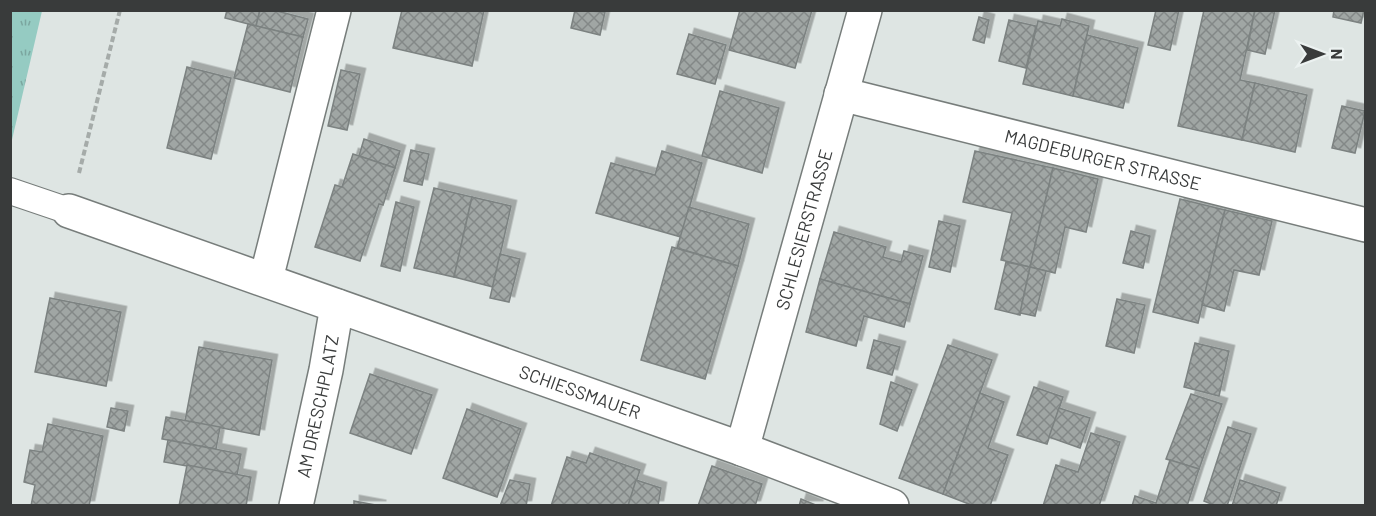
<svg xmlns="http://www.w3.org/2000/svg" width="1376" height="516" font-family="Barlow,sans-serif">
<style>
.grass{fill:url(#grass-tufts)}
.building{fill:url(#building-cross-hatch);stroke:#7c8281;stroke-width:1.5;filter:url(#shadow)}
.lines{fill:none;stroke-linecap:round;stroke-linejoin:round}
.lane-casing{stroke:#777d7b;stroke-width:28}
.street-casing{stroke:#777d7b;stroke-width:36}
.path{stroke:#a5aba9;stroke-width:4;stroke-dasharray:6 3;stroke-linecap:butt}
.lane{stroke:#fff;stroke-width:26}
.street{stroke:#fff;stroke-width:33}
.labels{text-anchor:middle;dominant-baseline:central;stroke-width:4.5;stroke-linejoin:round;paint-order:stroke}
.street-label{font-size:18px;fill:#393b3b;stroke:#ecf2f1}
</style>
<defs>
<pattern id="grass-tufts" width="24" height="20" patternUnits="userSpaceOnUse" patternTransform="scale(1.5)"><rect width="24" height="20" fill="#95cbc2"/><path d="M3 7l-1-3M5 7V3M7 7l1-3M15 17l-1-3M17 17v-4M19 17l1-3" fill="none" stroke="#7ba69f"/></pattern>
<pattern id="building-cross-hatch" width="8" height="8" patternUnits="userSpaceOnUse" patternTransform="scale(1.5)"><rect width="8" height="8" fill="#a0a6a4"/><path d="M0 0l8 8M0 8l8-8" fill="none" stroke="#838887"/></pattern>
<filter id="shadow"><feDropShadow dx="5.5" dy="-5.5" stdDeviation="0" flood-color="#0004"/></filter>
</defs>
<rect width="100%" height="100%" fill="#dee5e3"/>
<polygon class="grass" points="11,10 42,11 11,144 10,11"/>
<g class="building">
<polygon points="227,10 260,10 256,26 225,18"/>
<polygon points="260,10 273,10 308,19 303,37 256,26"/>
<polygon points="402,10 484,10 472,66 393,48"/>
<polygon points="575,10 605,12 600,35 571,28"/>
<polygon points="740,10 812,10 795,68 729,50"/>
<polygon points="1156,10 1179,10 1170,50 1148,45"/>
<polygon points="1204,10 1255,10 1240,80 1255,83 1242,140 1178,126"/>
<polygon points="1255,10 1275,10 1265,54 1247,50"/>
<polygon points="1334,10 1364,10 1361,23 1333,17"/>
<polygon points="979,17 989,20 984,43 973,40"/>
<polygon points="1062,19 1089,26 1073,96 1023,84 1038,21 1060,26"/>
<polygon points="1009,20 1036,26 1026,68 999,61"/>
<polygon points="248,24 303,37 290,92 234,78"/>
<polygon points="689,34 726,45 715,84 677,74"/>
<polygon points="1087,35 1138,48 1123,108 1073,96"/>
<polygon points="187,67 231,78 211,159 167,148"/>
<polygon points="341,70 360,74 347,130 328,126"/>
<polygon points="1255,83 1307,95 1295,152 1242,140"/>
<polygon points="720,91 779,108 762,173 702,156"/>
<polygon points="1342,106 1365,111 1355,153 1332,148"/>
<polygon points="364,139 400,151 395,168 359,156"/>
<polygon points="411,150 429,154 422,185 404,181"/>
<polygon points="662,151 702,163 681,237 596,213 611,163 655,175"/>
<polygon points="975,151 1053,168 1030,267 1001,260 1012,213 963,202"/>
<polygon points="353,154 395,168 383,205 379,204 360,261 315,247 335,185 342,187"/>
<polygon points="1053,168 1098,179 1086,232 1065,227 1055,273 1030,267"/>
<polygon points="434,188 472,197 454,277 414,268"/>
<polygon points="472,197 511,206 493,287 454,277"/>
<polygon points="1180,199 1225,210 1198,323 1153,312"/>
<polygon points="396,202 414,207 400,271 381,266"/>
<polygon points="689,207 749,224 738,266 677,248"/>
<polygon points="1225,210 1272,221 1259,275 1234,270 1224,311 1202,305"/>
<polygon points="939,221 960,226 950,272 929,267"/>
<polygon points="1131,231 1150,236 1143,268 1123,263"/>
<polygon points="834,232 886,247 883,257 901,262 904,251 923,256 910,304 820,279"/>
<polygon points="672,247 738,266 705,379 641,360"/>
<polygon points="500,254 520,259 509,302 490,298"/>
<polygon points="1006,262 1030,267 1020,315 995,309"/>
<polygon points="1030,267 1046,271 1035,316 1020,313"/>
<polygon points="820,279 910,304 904,327 864,316 856,346 806,332"/>
<polygon points="50,298 121,312 106,386 35,372"/>
<polygon points="1117,299 1145,305 1134,353 1106,346"/>
<polygon points="874,340 900,347 892,375 867,368"/>
<polygon points="1195,343 1229,351 1219,396 1184,387"/>
<polygon points="948,345 992,360 943,494 899,478"/>
<polygon points="199,347 272,360 259,435 185,421"/>
<polygon points="370,374 432,395 411,454 350,433"/>
<polygon points="891,382 912,390 897,431 880,424"/>
<polygon points="1034,387 1063,397 1047,444 1017,435"/>
<polygon points="980,393 1004,402 988,448 1008,455 990,506 974,506 943,494"/>
<polygon points="1191,394 1222,404 1199,469 1166,459"/>
<polygon points="111,408 128,411 124,431 107,427"/>
<polygon points="1059,408 1090,418 1080,448 1049,437"/>
<polygon points="467,409 521,429 497,497 443,478"/>
<polygon points="166,417 220,427 216,449 162,439"/>
<polygon points="48,424 103,436 89,506 31,506 35,485 24,482 30,450 42,452"/>
<polygon points="1228,427 1251,434 1227,506 1216,506 1204,501"/>
<polygon points="1091,433 1120,442 1099,506 1043,506 1056,465 1078,472"/>
<polygon points="168,440 241,454 237,475 164,462"/>
<polygon points="590,453 640,470 628,506 551,506 567,457 586,463"/>
<polygon points="1170,460 1199,469 1187,506 1132,506 1135,496 1156,503"/>
<polygon points="187,465 251,477 246,506 179,506"/>
<polygon points="712,466 762,484 755,506 698,506"/>
<polygon points="510,480 530,484 526,506 500,506"/>
<polygon points="636,480 661,488 658,506 628,506"/>
<polygon points="1240,480 1280,493 1276,506 1232,506"/>
<polygon points="801,499 818,506 799,506"/>
<polygon points="354,501 381,506 354,506"/>
</g>
<g class="lines">
<g class="lane-casing">
<polyline id="lane" points="10,191 69,211"/>
</g>
<g class="street-casing">
<g id="street">
<path id="s1" d="M841,94L1366,225"/>
<path id="s2" d="M69,211L742,449L892,506"/>
<polyline points="266,279 334,10"/>
<path id="s3" d="M742,449L865,10"/>
<path id="s4" d="M296,506L326,370L337,306"/>
</g>
</g>
<polyline class="path" points="79,173 120,10"/>
<use href="#lane" class="lane"/>
<use href="#street" class="street"/>
</g>
<g class="labels">
<g class="street-label">
<text stroke="none"><textPath href="#s1" startOffset="270">MAGDEBURGER STRASSE</textPath></text>
<text stroke="none"><textPath href="#s3" startOffset="228">SCHLESIERSTRASSE</textPath></text>
<text stroke="none"><textPath href="#s2" startOffset="542">SCHIESSMAUER</textPath></text>
<text stroke="none"><textPath href="#s4" startOffset="102">AM DRESCHPLATZ</textPath></text>
</g>
</g>
<rect width="1376" height="516" fill="none" stroke="#393b3b" stroke-width="24"/>
<g transform="translate(1322 54) rotate(90)" stroke="#ecf2f1" stroke-width="4.5" paint-order="stroke">
<path d="M0-4.5L10 22L0 15L-10 22Z" fill="#393b3b"/>
<text y="-9" font-size="16" font-weight="bold" text-anchor="middle" fill="#393b3b">N</text>
</g>
</svg>
